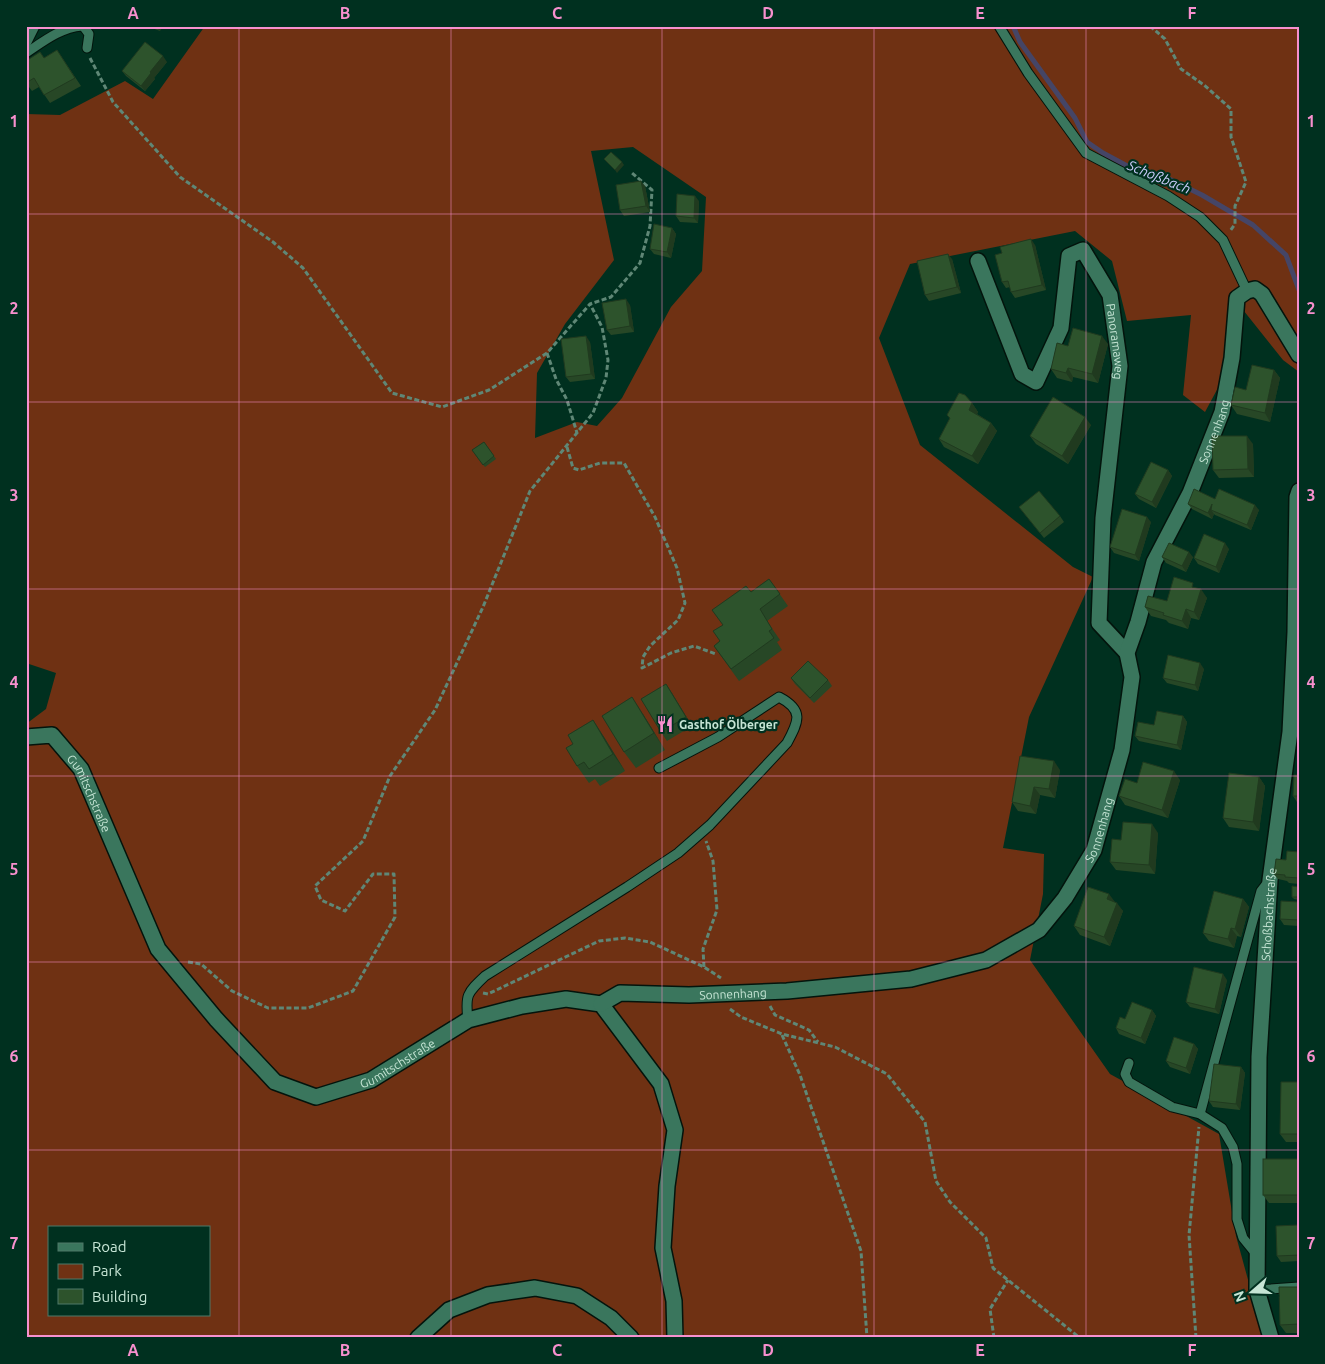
<svg xmlns="http://www.w3.org/2000/svg" width="1325" height="1364" font-family="Ubuntu,sans-serif">
<style>
.green{fill:#6f3113;fill-rule:evenodd}
.lines{fill:none;stroke-linecap:round;stroke-linejoin:round}
.stream{stroke:#454566;stroke-width:5}
.lane-casing{stroke:#03140c;stroke-width:11}
.street-casing{stroke:#03140c;stroke-width:18}
.path{stroke:#5f8776;stroke-width:3;stroke-dasharray:5 2.5;stroke-linecap:butt}
.lane{stroke:#3a765d;stroke-width:9}
.street{stroke:#3a765d;stroke-width:15}
.wall{fill:#274726}
.shaded-wall{fill:#203a1f}
.building{fill:#2d532c;stroke:#203a1f}
.grid{fill:none;stroke:#f790ce;stroke-width:1;stroke-opacity:0.55}
.labels{text-anchor:middle;dominant-baseline:central;stroke-width:4.5;stroke-linejoin:round;paint-order:stroke}
.street-label{font-size:12px;fill:#c6e5d5;stroke:#00301f}
.poi-label{font-size:12px;font-weight:bold;fill:#c6e5d5;stroke:#00301f;text-anchor:start}
.water-label{font-size:14px;font-style:italic;fill:#cccdfc;stroke:#00301f}
.neatline{fill:none;stroke:#f790ce;stroke-width:2}
.grid-label{font-size:16px;text-anchor:middle;font-weight:bold;fill:#f790ce}
</style>
<rect width="100%" height="100%" fill="#00301f"/>
<path class="green" d="M205,26H1299V372L1283,360L1232,296L1226,373L1205,412L1183,395L1191,315L1127,321L1112,261L1075,231L910,264L879,338L920,445L1073,567L1093,577L1029,717L1003,848L1044,854L1043,894L1030,960L1110,1074L1219,1134L1236,1236L1264,1338H26V724L46,709L56,673L26,663V356L29,351L26,350V114L60,115L125,81L153,99ZM633,147L706,197L702,271L671,307L622,398L597,426L577,422L535,438L537,373L565,324L614,260L591,151ZM49,1228H209V1315H49Z"/>
<g class="lines">
<polyline class="stream" points="1013,26 1020,42 1075,118 1087,142 1103,153 1131,168 1163,176 1202,195 1253,225 1286,255 1299,290"/>
<g class="lane-casing">
<g id="lane">
<polyline points="83,26 89,34 87,48"/>
<polyline points="999,26 1028,73 1086,153 1168,196 1200,217 1223,240 1247,291"/>
<polyline points="26,44 35,26"/>
<path d="M26,53C44,41 60,28 82,26"/>
<path d="M468,1020C465,995 467,993 485,976L627,887L678,853L710,825L787,743C799,721 804,710 779,697L718,737L659,768"/>
<polyline points="1129,1063 1125,1074 1129,1082 1172,1107 1200,1114 1222,1128 1233,1147 1237,1164 1237,1219 1243,1238 1256,1254"/>
<polyline points="1200,1114 1261,891 1268,882"/>
<polyline points="1257,1290 1299,1287"/>
</g>
</g>
<g class="street-casing">
<g id="street">
<path id="s1" d="M978,261L1022,374L1036,382L1061,328L1069,256L1083,250L1110,295L1120,366L1103,518L1099,623L1127,653"/>
<path id="s2" d="M26,737L52,735L81,769L158,949L216,1019L275,1082L316,1097L371,1080L468,1020L522,1006L566,999L601,1004L661,1084L675,1130L667,1186L663,1248L674,1301L675,1338"/>
<path id="s3" d="M601,1004L620,993L689,995L787,991L911,979L986,960L1039,930L1065,898L1094,850L1122,750L1132,677L1127,653L1138,622L1154,562L1190,493L1222,412L1232,358L1237,298L1247,291L1255,289L1262,294L1299,355"/>
<polyline points="418,1338 449,1310 488,1295 535,1288 577,1296 611,1318 631,1338"/>
<path id="s4" d="M1271,1338L1257,1290L1259,1057L1270,880L1290,732L1295,632L1297,497L1299,491"/>
</g>
</g>
<g class="path">
<polyline points="1150,26 1165,39 1181,69 1204,85 1231,109 1231,137 1246,182 1235,206 1235,224 1230,231"/>
<polyline points="90,58 113,102 180,177 273,242 303,268 392,393 442,407 489,390 547,353 590,304 611,297 640,263 650,226 652,190 632,173"/>
<polyline points="547,353 556,379 567,400 577,433"/>
<polyline points="567,447 573,468 579,470 600,463 624,463 655,517 677,568 685,603 678,620 650,646 643,657 642,668 671,653 694,646 716,654"/>
<polyline points="188,962 201,964 232,991 268,1008 308,1008 353,991 395,917 394,874 373,874 345,911 321,900 315,886 363,841 390,776 435,710 483,607 530,491 593,413 606,378 608,360 602,327 590,304"/>
<polyline points="704,967 703,949 717,910 713,861 706,841"/>
<polyline points="483,993 488,994 599,941 625,938 650,942 704,967 721,978"/>
<polyline points="770,1006 775,1015 809,1030 818,1042"/>
<polyline points="730,1009 741,1017 782,1034 835,1047 887,1074 925,1122 936,1181 950,1202 986,1238 993,1268 1080,1338"/>
<polyline points="782,1035 800,1075 861,1251 867,1338"/>
<polyline points="994,1338 990,1309 1008,1280"/>
<polyline points="1196,1338 1189,1235 1199,1127"/>
</g>
<use href="#lane" class="lane"/>
<use href="#street" class="street"/>
</g>
<g class="wall">
<polygon points="151,26 162,26 160,31 152,28"/>
<polygon points="57,50 81,86 50,103 39,87 32,91 26,83 44,58"/>
<polygon points="167,62 154,78 155,79 145,91 126,76 122,71"/>
<polygon points="645,186 650,212 624,216 620,210"/>
<polygon points="699,201 698,223 680,222 676,216"/>
<polygon points="672,228 676,234 671,258 654,254 650,249"/>
<polygon points="1035,245 1046,290 1015,298 1011,292 1010,287 1006,288 1002,282"/>
<polygon points="952,259 961,293 929,301 925,295"/>
<polygon points="630,305 634,332 611,335 607,330"/>
<polygon points="590,342 595,379 570,382 566,377"/>
<polygon points="1108,344 1098,383 1073,377 1072,382 1057,378 1051,369 1068,346"/>
<polygon points="1274,370 1280,378 1270,422 1237,414 1231,405 1246,390"/>
<polygon points="972,403 978,412 977,414 991,423 997,431 978,464 944,447 939,439 950,419 947,415"/>
<polygon points="1091,425 1068,464 1036,444 1030,436"/>
<polygon points="484,442 496,459 485,467 472,450"/>
<polygon points="1253,444 1254,477 1219,478 1213,470"/>
<polygon points="1168,470 1172,476 1156,508 1139,499 1135,494"/>
<polygon points="1215,499 1259,510 1251,530 1215,515 1214,514 1212,519 1192,509 1188,504"/>
<polygon points="1019,507 1060,516 1064,522 1044,538"/>
<polygon points="1151,522 1139,561 1114,553 1110,547"/>
<polygon points="1229,549 1219,573 1198,564 1194,558"/>
<polygon points="1162,557 1193,557 1186,572 1166,563"/>
<polygon points="769,579 788,606 767,621 780,640 777,642 782,650 739,681 714,646 720,641 723,625 751,592"/>
<polygon points="1197,588 1207,598 1199,620 1191,618 1188,629 1169,623 1166,620 1151,616 1145,607 1167,601"/>
<polygon points="1204,669 1198,691 1167,683 1163,678"/>
<polygon points="791,678 828,680 832,686 814,703 795,684"/>
<polygon points="666,684 692,726 667,741 661,732"/>
<polygon points="643,714 665,750 636,768 624,752"/>
<polygon points="1183,716 1187,722 1181,750 1139,741 1135,736 1154,725"/>
<polygon points="593,720 604,737 625,771 600,786 595,779 589,783 577,766 573,744"/>
<polygon points="1060,770 1055,798 1040,795 1036,814 1018,811 1012,802"/>
<polygon points="1299,775 1299,802 1297,802 1293,796"/>
<polygon points="1259,777 1265,786 1259,831 1229,827 1223,818"/>
<polygon points="1180,780 1168,818 1125,805 1119,796 1137,783"/>
<polygon points="1158,833 1155,874 1116,870 1110,862 1121,840"/>
<polygon points="1299,852 1299,884 1289,883 1287,881 1278,879 1274,874 1286,860"/>
<polygon points="1299,887 1299,900 1294,899 1292,897"/>
<polygon points="1243,899 1249,907 1241,937 1237,936 1234,948 1209,941 1203,933"/>
<polygon points="1114,902 1123,911 1110,946 1080,935 1074,926"/>
<polygon points="1299,902 1299,926 1284,925 1280,919"/>
<polygon points="1227,980 1219,1014 1190,1007 1186,1002"/>
<polygon points="1152,1010 1156,1016 1145,1044 1119,1034 1116,1028 1125,1019"/>
<polygon points="1194,1044 1198,1049 1190,1074 1170,1067 1166,1061"/>
<polygon points="1241,1067 1245,1073 1240,1110 1213,1107 1209,1101"/>
<polygon points="1299,1082 1299,1142 1286,1142 1280,1134"/>
<polygon points="1299,1159 1299,1203 1269,1203 1263,1195"/>
<polygon points="1299,1226 1299,1261 1281,1262 1277,1256"/>
<polygon points="1299,1287 1299,1333 1286,1333 1280,1325"/>
</g>
<g class="shaded-wall">
<polygon points="159,26 162,26 160,31 158,29"/>
<polygon points="163,56 167,62 154,78 155,79 145,91 141,86 150,72"/>
<polygon points="622,162 624,165 617,173 615,170"/>
<polygon points="641,181 645,186 650,212 646,206"/>
<polygon points="695,196 699,201 698,223 694,218"/>
<polygon points="672,228 676,234 671,258 667,252"/>
<polygon points="1031,239 1035,245 1046,290 1042,285"/>
<polygon points="948,254 952,259 961,293 957,287"/>
<polygon points="626,299 630,305 634,332 630,326"/>
<polygon points="586,336 590,342 595,379 591,374"/>
<polygon points="1102,336 1108,344 1098,383 1092,374"/>
<polygon points="1068,368 1073,377 1072,382 1066,373"/>
<polygon points="1274,370 1280,378 1270,422 1265,413"/>
<polygon points="972,403 978,412 975,418 969,410"/>
<polygon points="1085,417 1091,425 1068,464 1062,456"/>
<polygon points="991,423 997,431 978,464 972,456"/>
<polygon points="1247,436 1253,444 1254,477 1248,469"/>
<polygon points="1168,470 1172,476 1156,508 1152,502"/>
<polygon points="1212,504 1211,510 1214,514 1212,519 1208,513"/>
<polygon points="1255,505 1259,510 1251,530 1247,525"/>
<polygon points="1147,517 1151,522 1139,561 1135,555"/>
<polygon points="1225,543 1229,549 1219,573 1216,567"/>
<polygon points="1189,552 1193,557 1186,572 1182,566"/>
<polygon points="1201,589 1207,598 1199,620 1194,612"/>
<polygon points="1186,609 1191,618 1188,629 1182,621"/>
<polygon points="1200,663 1204,669 1198,691 1195,685"/>
<polygon points="666,684 672,693 692,726 686,717"/>
<polygon points="632,697 643,714 665,750 654,733"/>
<polygon points="1183,716 1187,722 1181,750 1177,745"/>
<polygon points="593,720 604,737 625,771 613,754"/>
<polygon points="1054,761 1060,770 1055,798 1049,789"/>
<polygon points="1174,771 1180,780 1168,818 1162,810"/>
<polygon points="1259,777 1265,786 1259,831 1253,822"/>
<polygon points="1034,787 1040,795 1036,814 1030,806"/>
<polygon points="1152,824 1158,833 1155,874 1149,865"/>
<polygon points="1109,894 1115,902 1107,899"/>
<polygon points="1243,899 1249,907 1241,937 1235,929"/>
<polygon points="1117,903 1123,911 1110,946 1104,937"/>
<polygon points="1231,928 1237,936 1234,948 1228,939"/>
<polygon points="1223,974 1227,980 1219,1014 1215,1009"/>
<polygon points="1152,1010 1156,1016 1145,1044 1141,1038"/>
<polygon points="1194,1044 1198,1049 1190,1074 1186,1068"/>
<polygon points="1241,1067 1245,1073 1240,1110 1236,1104"/>
</g>
<g class="building">
<polygon points="145,42 163,56 150,72 151,73 141,86 122,71"/>
<polygon points="57,50 75,78 44,95 34,78 26,83 26,61 40,52 44,58"/>
<polygon points="611,152 622,162 615,170 604,159"/>
<polygon points="641,181 646,206 620,210 616,185"/>
<polygon points="677,194 695,196 694,218 676,216"/>
<polygon points="654,224 672,228 667,252 650,249"/>
<polygon points="1031,239 1042,285 1011,292 1008,281 1002,282 995,255 1002,253 1000,247"/>
<polygon points="948,254 957,287 925,295 917,261"/>
<polygon points="626,299 630,326 607,330 602,303"/>
<polygon points="1073,328 1102,336 1092,374 1068,368 1066,373 1051,369 1057,343 1068,346"/>
<polygon points="586,336 591,374 566,377 561,339"/>
<polygon points="1252,365 1274,370 1265,413 1231,405 1235,387 1246,390"/>
<polygon points="959,393 965,395 972,403 969,410 991,423 972,456 939,439 950,418 947,415"/>
<polygon points="1053,397 1085,417 1062,456 1030,436"/>
<polygon points="1212,436 1247,436 1248,469 1213,470"/>
<polygon points="484,442 494,456 483,465 472,450"/>
<polygon points="1151,462 1168,470 1152,502 1135,494"/>
<polygon points="1194,489 1215,499 1219,489 1255,505 1247,525 1211,510 1212,504 1208,513 1188,504"/>
<polygon points="1039,491 1060,516 1040,533 1019,507"/>
<polygon points="1122,509 1147,517 1135,555 1110,547"/>
<polygon points="1204,534 1225,543 1216,567 1194,558"/>
<polygon points="1169,543 1189,552 1182,566 1162,557"/>
<polygon points="1174,577 1193,583 1192,587 1201,589 1194,612 1186,609 1182,621 1163,615 1164,613 1145,607 1148,596 1167,601"/>
<polygon points="769,579 780,594 760,609 772,629 769,631 774,638 731,669 714,646 720,641 713,631 723,625 712,610 746,586 751,592"/>
<polygon points="1168,655 1200,663 1195,685 1163,678"/>
<polygon points="808,661 828,680 810,698 791,678"/>
<polygon points="666,684 686,717 661,732 641,699"/>
<polygon points="632,697 654,733 624,752 602,716"/>
<polygon points="1157,711 1183,716 1177,745 1135,736 1138,722 1154,725"/>
<polygon points="593,720 613,754 589,769 584,762 577,766 566,748 573,744 568,735"/>
<polygon points="1020,756 1054,761 1049,789 1034,787 1030,806 1012,802"/>
<polygon points="1143,762 1174,771 1162,810 1119,796 1125,779 1137,783"/>
<polygon points="1229,773 1259,777 1253,822 1223,818"/>
<polygon points="1294,775 1299,775 1299,796 1293,796"/>
<polygon points="1123,822 1152,824 1149,865 1110,862 1112,839 1121,840"/>
<polygon points="1287,851 1299,852 1299,878 1285,877 1285,875 1274,874 1276,859 1286,860"/>
<polygon points="1292,886 1299,887 1299,897 1292,897"/>
<polygon points="1088,887 1109,894 1107,899 1117,903 1104,937 1074,926"/>
<polygon points="1214,891 1243,899 1235,929 1231,928 1228,939 1203,933"/>
<polygon points="1281,901 1299,902 1299,920 1280,919"/>
<polygon points="1194,967 1223,974 1215,1009 1186,1002"/>
<polygon points="1132,1002 1152,1010 1141,1038 1116,1028 1120,1017 1125,1019"/>
<polygon points="1174,1037 1194,1044 1186,1068 1166,1061"/>
<polygon points="1214,1064 1241,1067 1236,1104 1209,1101"/>
<polygon points="1281,1082 1299,1082 1299,1134 1280,1134"/>
<rect x="1263" y="1159" width="36" height="36"/>
<polygon points="1298,1225 1299,1255 1277,1256 1276,1226"/>
<polygon points="1279,1287 1299,1287 1299,1324 1280,1325"/>
</g>
<path class="grid" d="M239,26V1338M451,26V1338M662,26V1338M874,26V1338M1086,26V1338M26,214H1299M26,402H1299M26,589H1299M26,776H1299M26,962H1299M26,1150H1299"/>
<defs>
<g id="restaurant-bare" transform="scale(1.35)"><path d="M-5-6h1v4h1v-4h1v4h1v-4h1v5L-1.5 .5V6h-2V.5L-5-1ZM5-6V6H3V1.5H1.5Q1.5-4 5-6Z" fill="#f790ce" stroke="#00301f" stroke-width="2.5" paint-order="stroke"/></g>
</defs>
<g fill-rule="evenodd">
<use href="#restaurant-bare" x="665" y="724"/>
</g>
<g class="labels">
<g class="street-label">
<text stroke="none"><textPath href="#s1" startOffset="384">Panoramaweg</textPath></text>
<text stroke="none"><textPath href="#s3" startOffset="990">Sonnenhang</textPath></text>
<text stroke="none"><textPath href="#s2" startOffset="96">Gumitschstraße</textPath></text>
<text stroke="none"><textPath href="#s3" startOffset="570">Sonnenhang</textPath></text>
<text stroke="none"><textPath href="#s4" startOffset="426">Schoßbachstraße</textPath></text>
<text stroke="none"><textPath href="#s3" startOffset="135">Sonnenhang</textPath></text>
<text stroke="none"><textPath href="#s2" startOffset="576">Gumitschstraße</textPath></text>
</g>
<g class="poi-label">
<text x="679" y="724">Gasthof Ölberger</text>
</g>
<g class="water-label">
<text transform="translate(1159 177) rotate(22)">Schoßbach</text>
</g>
</g>
<rect width="1325" height="1364" fill="none" stroke="#00301f" stroke-width="55"/>
<rect x="48" y="1226" width="162" height="90" fill="#00301f" stroke="#4f7868"/>
<rect x="58" y="1243" width="25" height="8" fill="#3a765d" stroke="#4f7868"/>
<text x="92" y="1252" font-size="15" fill="#c6e5d5">Road</text>
<rect x="58" y="1264" width="25" height="15" fill="#6f3113" stroke="#4f7868"/>
<text x="92" y="1276" font-size="15" fill="#c6e5d5">Park</text>
<rect x="58" y="1289" width="25" height="15" fill="#2d532c" stroke="#4f7868"/>
<text x="92" y="1302" font-size="15" fill="#c6e5d5">Building</text>
<g transform="translate(1252 1292) rotate(250)" stroke="#00301f" stroke-width="4" paint-order="stroke">
<path d="M0-4L9 19L0 12L-9 19Z" fill="#c6e5d5"/>
<text y="-8" font-size="14" font-weight="bold" text-anchor="middle" fill="#c6e5d5">N</text>
</g>
<rect x="28" y="28" width="1270" height="1308" class="neatline"/>
<g class="grid-label">
<text x="133" y="19">A</text>
<text x="345" y="19">B</text>
<text x="557" y="19">C</text>
<text x="768" y="19">D</text>
<text x="980" y="19">E</text>
<text x="1192" y="19">F</text>
<text x="14" y="127">1</text>
<text x="1311" y="127">1</text>
<text x="14" y="314">2</text>
<text x="1311" y="314">2</text>
<text x="14" y="501">3</text>
<text x="1311" y="501">3</text>
<text x="14" y="688">4</text>
<text x="1311" y="688">4</text>
<text x="14" y="875">5</text>
<text x="1311" y="875">5</text>
<text x="14" y="1062">6</text>
<text x="1311" y="1062">6</text>
<text x="14" y="1249">7</text>
<text x="1311" y="1249">7</text>
<text x="133" y="1356">A</text>
<text x="345" y="1356">B</text>
<text x="557" y="1356">C</text>
<text x="768" y="1356">D</text>
<text x="980" y="1356">E</text>
<text x="1192" y="1356">F</text>
</g>
</svg>
